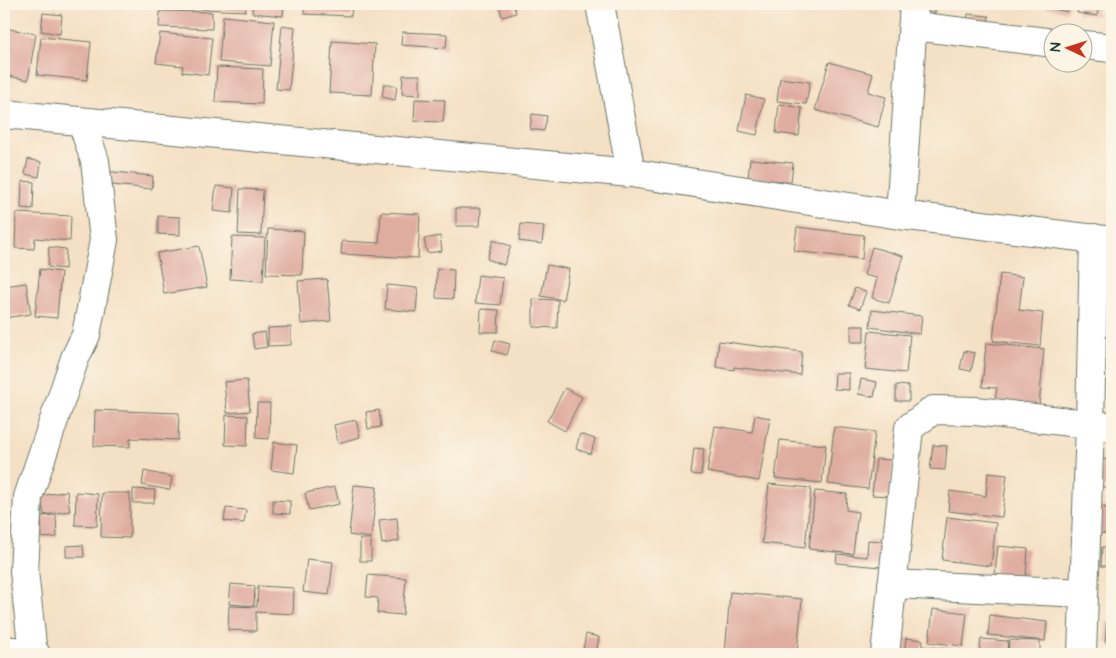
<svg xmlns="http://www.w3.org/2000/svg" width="1116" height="658" font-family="'Architects Daughter',sans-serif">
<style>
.building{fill:#dfaca0}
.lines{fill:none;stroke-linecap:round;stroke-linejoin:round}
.minor-casing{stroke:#6a7666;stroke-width:30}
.minor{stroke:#fff;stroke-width:28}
</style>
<rect width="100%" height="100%" fill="#fcf5e5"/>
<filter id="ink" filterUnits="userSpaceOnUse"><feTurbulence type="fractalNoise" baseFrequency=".02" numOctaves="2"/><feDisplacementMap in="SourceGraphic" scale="10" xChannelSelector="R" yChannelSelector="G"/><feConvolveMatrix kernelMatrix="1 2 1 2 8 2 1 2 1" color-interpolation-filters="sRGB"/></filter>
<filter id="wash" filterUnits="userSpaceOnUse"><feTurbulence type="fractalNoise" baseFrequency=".0096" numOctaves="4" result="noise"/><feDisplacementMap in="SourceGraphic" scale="20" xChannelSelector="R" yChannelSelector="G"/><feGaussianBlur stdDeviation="1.12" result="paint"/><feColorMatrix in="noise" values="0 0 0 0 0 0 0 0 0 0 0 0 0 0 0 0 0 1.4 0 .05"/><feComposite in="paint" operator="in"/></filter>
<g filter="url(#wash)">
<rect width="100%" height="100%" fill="#f4e0c4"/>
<g id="blocks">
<g class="building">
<polygon points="4,4 9,4 4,25"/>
<polygon points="199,4 246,4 246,11 199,9"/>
<polygon points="253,4 284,4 283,16 252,13"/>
<polygon points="304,4 352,4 351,16 304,14"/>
<polygon points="499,4 513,4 516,13 502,17"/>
<polygon points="921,4 936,7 933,21 918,18"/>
<polygon points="1034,4 1069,4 1067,12"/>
<polygon points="1079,4 1099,4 1097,16 1077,13"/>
<polygon points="160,11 212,12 212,29 159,27"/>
<polygon points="43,13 62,15 60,34 41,31"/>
<polygon points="968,14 989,16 987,34 966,32"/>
<polygon points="223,16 274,21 270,66 219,62"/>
<polygon points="282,25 295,27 289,90 276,89"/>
<polygon points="4,28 36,34 28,80 4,75"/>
<polygon points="402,32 447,34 446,48 401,45"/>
<polygon points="160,33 212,38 208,75 182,72 183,66 156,63"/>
<polygon points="41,37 91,42 87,80 37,75"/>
<polygon points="332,41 375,44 372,95 329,93"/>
<polygon points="829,62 873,74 868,92 886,97 878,127 815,110"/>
<polygon points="217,67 263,69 262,104 215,102"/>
<polygon points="403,75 420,75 420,95 402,94"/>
<polygon points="780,78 810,82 806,104 777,101"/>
<polygon points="384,84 397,86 395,100 382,97"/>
<polygon points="746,95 764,99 757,135 739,131"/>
<polygon points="415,99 445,100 443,122 414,121"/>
<polygon points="779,104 802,108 799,136 776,133"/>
<polygon points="532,114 547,116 544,131 530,129"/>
<polygon points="28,159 41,162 39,177 25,174"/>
<polygon points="750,159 793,163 791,182 748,178"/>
<polygon points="104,171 153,176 152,189 102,184"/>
<polygon points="22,181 34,182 33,209 21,208"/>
<polygon points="216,186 234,188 232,213 213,211"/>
<polygon points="240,189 263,190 261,235 238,234"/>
<polygon points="456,208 481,208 480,226 456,226"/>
<polygon points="381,212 420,214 418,258 341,254 342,241 379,243"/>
<polygon points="16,213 71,216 70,241 35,238 34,249 15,248"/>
<polygon points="158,216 180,217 180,235 158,234"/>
<polygon points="521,224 544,226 542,244 519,241"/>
<polygon points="797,227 864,235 862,259 794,251"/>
<polygon points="268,229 304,231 302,275 266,274"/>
<polygon points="440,236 442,251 427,253 424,239"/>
<polygon points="232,237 265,238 263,281 230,279"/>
<polygon points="493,240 511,246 504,265 487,259"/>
<polygon points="199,246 207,287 164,294 157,253"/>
<polygon points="49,247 66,249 65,269 48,267"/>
<polygon points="872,247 903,256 889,303 872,298 877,278 864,275"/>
<polygon points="547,265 569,269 563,300 541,296"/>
<polygon points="40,269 61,272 57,318 35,316"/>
<polygon points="437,269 454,270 453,299 436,298"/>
<polygon points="1000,274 1023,277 1019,310 1043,313 1040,346 993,341"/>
<polygon points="478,275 503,278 500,305 475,303"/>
<polygon points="327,279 331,321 301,324 298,281"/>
<polygon points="26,283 31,314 4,318 4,286"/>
<polygon points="387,285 418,288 416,312 385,309"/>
<polygon points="855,288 866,292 860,309 849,305"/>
<polygon points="533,299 558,300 557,328 533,327"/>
<polygon points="481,309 499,310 498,332 480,332"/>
<polygon points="872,310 922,316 920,334 870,327"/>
<polygon points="1102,319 1112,320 1112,346 1100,344"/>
<rect x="851" y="326" width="13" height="16"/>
<polygon points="291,327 291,345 268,346 268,328"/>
<polygon points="869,331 910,335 906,373 865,369"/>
<polygon points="265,332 267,347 254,349 252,334"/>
<polygon points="495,340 510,344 507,355 492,351"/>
<polygon points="719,341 802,352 800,375 734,367 734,370 716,367"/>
<polygon points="986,343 1044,349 1039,406 995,401 997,388 982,387"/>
<polygon points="964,351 975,353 971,371 960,369"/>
<polygon points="835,373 849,373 849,390 834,389"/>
<polygon points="861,379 877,382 874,397 858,394"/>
<polygon points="247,380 250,411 227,413 224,382"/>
<polygon points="896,385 909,386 909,401 896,401"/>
<polygon points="565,388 582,397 565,431 547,421"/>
<polygon points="257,403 270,403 269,439 256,438"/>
<polygon points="95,410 179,413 178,440 130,438 130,447 94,446"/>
<polygon points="379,410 381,427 368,429 366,412"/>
<polygon points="226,415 248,416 247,446 225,445"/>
<polygon points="755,415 770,418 759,481 707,472 715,426 752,432"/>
<polygon points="356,420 360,437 338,443 334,425"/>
<polygon points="834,427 875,432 868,489 828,484"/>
<polygon points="580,434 595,439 591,454 576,449"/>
<polygon points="780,440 826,445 822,483 775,478"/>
<polygon points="274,442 297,445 294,473 271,470"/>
<polygon points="933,445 947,446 945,470 930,469"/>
<polygon points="694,448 704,449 701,475 691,474"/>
<polygon points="876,459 893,460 890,496 872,495"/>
<polygon points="1102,459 1112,461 1112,488 1099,486"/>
<polygon points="144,471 172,477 170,490 142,485"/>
<polygon points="988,473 1007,475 1002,517 948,511 950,491 986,496"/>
<polygon points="769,484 811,488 805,548 762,543"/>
<polygon points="354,485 377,487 371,538 349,535"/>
<polygon points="335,487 339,504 309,510 305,493"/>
<polygon points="133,489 155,490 154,503 133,503"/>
<polygon points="67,491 70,511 44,515 41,496"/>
<polygon points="815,491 847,494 846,510 858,512 853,554 809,549"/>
<polygon points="76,492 98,494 97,526 75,525"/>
<polygon points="102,493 130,493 130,538 101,537"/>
<polygon points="273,500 290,501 290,514 273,513"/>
<polygon points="1096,507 1112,508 1112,534 1095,533"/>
<polygon points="226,508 246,510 244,523 224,521"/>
<polygon points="56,515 57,537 42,538 41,516"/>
<polygon points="947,517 996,523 991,566 942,560"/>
<polygon points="397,518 399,541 382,544 379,520"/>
<rect x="360" y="539" width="11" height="22"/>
<polygon points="868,540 883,541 881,567 836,563 837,554 867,557"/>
<polygon points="83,545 84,557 66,557 66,546"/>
<polygon points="998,546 1028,549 1025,588 994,585"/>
<polygon points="1102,547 1112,547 1112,566 1101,566"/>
<polygon points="307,559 333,562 329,595 303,592"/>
<polygon points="368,575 406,578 403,615 377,613 378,598 366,597"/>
<polygon points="231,584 255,586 254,606 229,604"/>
<polygon points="258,586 294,588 293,614 256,612 256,631 228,630 229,606 257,607"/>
<polygon points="730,592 802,599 797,654 725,654"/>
<polygon points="933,609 967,613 963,646 929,642"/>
<polygon points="990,615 1047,622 1045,641 988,635"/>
<polygon points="1107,622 1112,623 1112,643 1105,642"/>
<polygon points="586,634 599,637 596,654 582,654"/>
<polygon points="906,638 923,640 921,654 904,654"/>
<polygon points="981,639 1008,641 1007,654 979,654"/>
<polygon points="1009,640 1040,641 1040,654 1008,654"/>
<polygon points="924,647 961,650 961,654 924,654"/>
<polygon points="380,651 411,652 411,654 380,654"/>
</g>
</g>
</g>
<g filter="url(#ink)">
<use href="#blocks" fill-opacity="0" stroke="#6a7666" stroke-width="1"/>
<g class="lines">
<g class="minor-casing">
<g id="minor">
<polyline points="600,4 631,173"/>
<polyline points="914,26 1054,43"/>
<polyline points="1084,45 1112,48"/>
<polyline points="4,114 631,173 900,215 1112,241"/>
<polyline points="900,215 914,4"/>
<polyline points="892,584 1084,593"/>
<polyline points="4,650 36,654"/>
<polyline points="33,654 24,571 28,497 75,358 86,335 104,240 95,161 82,122"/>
<polyline points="885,654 909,428 933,410 976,411 1112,427"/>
<polyline points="1082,654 1090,424 1094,238"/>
</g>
</g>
<use href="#minor" class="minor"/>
</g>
</g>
<rect width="1116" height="658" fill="none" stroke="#fcf5e5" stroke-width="20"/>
<g transform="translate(1068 48) rotate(274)"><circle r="24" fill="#fcf5e5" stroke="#a4ab9e"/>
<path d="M0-4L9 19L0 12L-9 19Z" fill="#c8321e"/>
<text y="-8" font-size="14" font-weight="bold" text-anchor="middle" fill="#1f3d34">N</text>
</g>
</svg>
